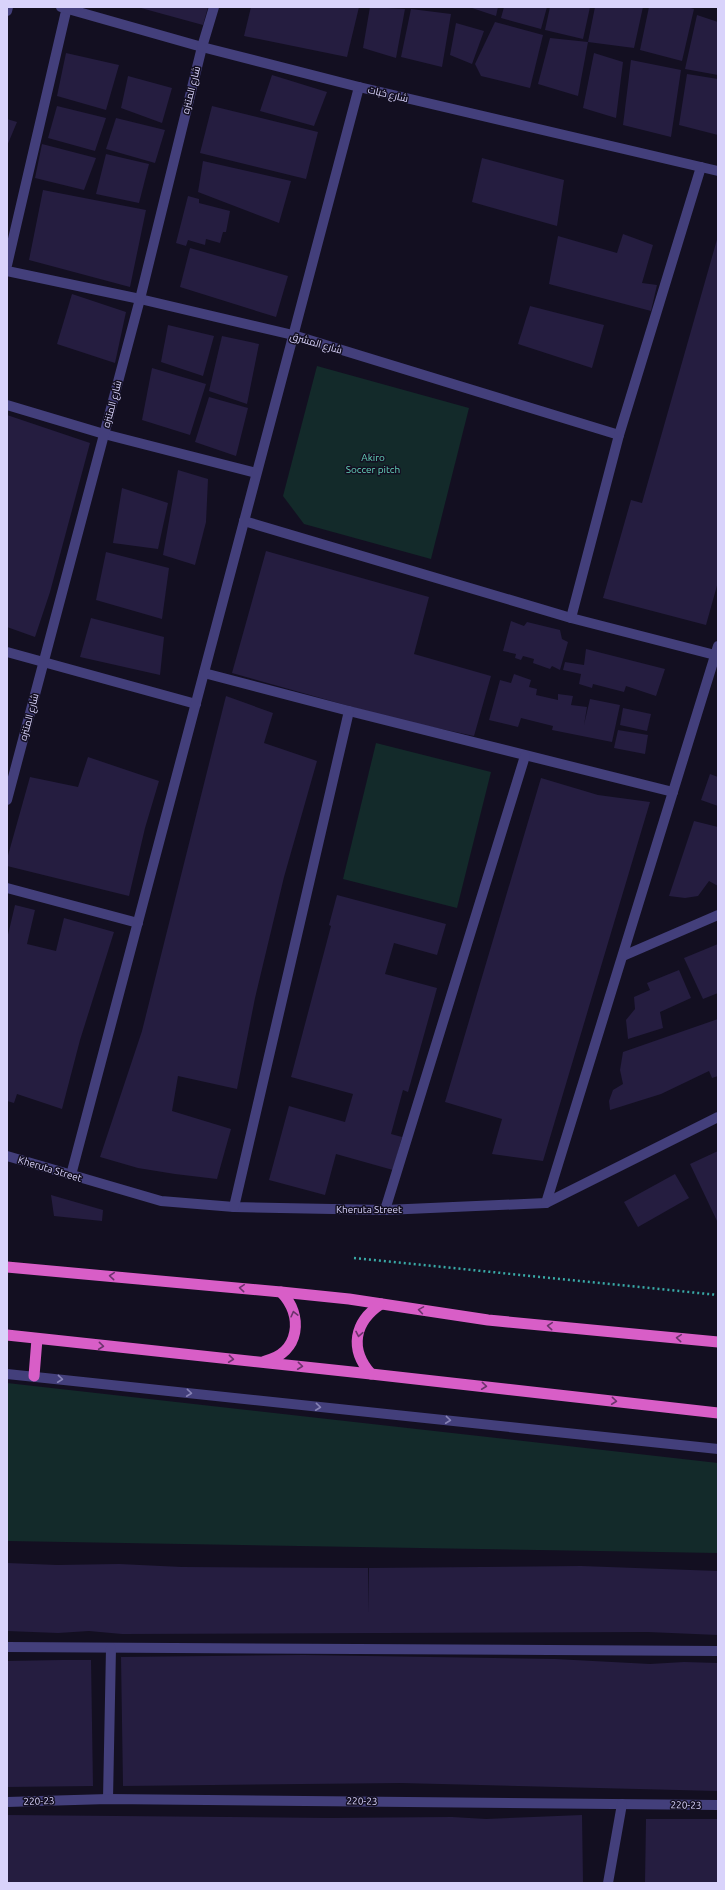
<svg xmlns="http://www.w3.org/2000/svg" width="725" height="1890" font-family="Ubuntu,Cairo,sans-serif">
<style>
.green{fill:#132a2a}
.building{fill:#251d40}
.lines{fill:none;stroke-linecap:round;stroke-linejoin:round}
.path{stroke:#39a9a6;stroke-width:2.5;stroke-dasharray:2 3;stroke-linecap:butt}
.service{stroke:#433f7b;stroke-width:10}
.minor{stroke:#433f7b;stroke-width:10}
.tertiary{stroke:#433f7b;stroke-width:10}
.trunk{stroke:#d85ec7;stroke-width:11}
.oneway{stroke:#6c336c}
.oneway2{stroke:#8682b5}
.labels{text-anchor:middle;dominant-baseline:central;stroke-width:3;stroke-linejoin:round;paint-order:stroke}
.street-label{font-size:10px;fill:#d9d3fb;stroke:#130f21}
.park-label{font-size:10px;fill:#66d4bc;stroke:#130f21}
</style>
<rect width="100%" height="100%" fill="#130f21"/>
<g class="green">
<polygon points="317,366 469,408 431,559 304,524 283,496"/>
<polygon points="376,743 491,772 457,908 343,879"/>
<polygon points="7,1383 718,1463 718,1553 7,1541"/>
</g>
<g class="building">
<polygon points="141,7 208,7 203,25 141,8"/>
<polygon points="251,7 359,7 347,57 244,36"/>
<polygon points="370,7 405,9 396,58 363,48"/>
<polygon points="469,7 498,7 496,16"/>
<polygon points="504,7 547,7 541,29 501,18"/>
<polygon points="550,7 590,7 583,39 545,30"/>
<polygon points="595,7 643,7 634,48 588,42"/>
<polygon points="649,7 687,7 694,9 682,61 640,50"/>
<polygon points="411,9 451,14 442,67 401,57"/>
<polygon points="697,15 718,22 718,75 685,69"/>
<polygon points="495,22 543,35 530,88 481,76 475,64"/>
<polygon points="456,23 484,31 472,64 450,55"/>
<polygon points="550,38 588,42 578,96 538,84"/>
<polygon points="66,53 119,65 106,110 57,96"/>
<polygon points="594,53 623,62 616,118 583,108"/>
<polygon points="631,60 681,70 671,137 623,125"/>
<polygon points="687,74 718,79 718,135 679,125"/>
<polygon points="272,75 327,92 314,126 260,111"/>
<polygon points="128,76 172,88 162,123 121,108"/>
<polygon points="57,106 106,118 95,151 48,138"/>
<polygon points="212,106 318,132 306,179 200,153"/>
<polygon points="116,118 165,130 155,163 106,149"/>
<polygon points="7,119 17,122 7,146"/>
<polygon points="42,144 96,158 84,190 35,178"/>
<polygon points="106,154 149,164 139,203 96,194"/>
<polygon points="482,158 564,180 557,226 472,202"/>
<polygon points="203,161 291,181 279,223 198,192"/>
<polygon points="43,190 146,210 130,287 29,260"/>
<polygon points="188,196 199,199 199,203 230,211 226,232 223,232 220,243 206,239 205,245 188,240 186,246 176,243"/>
<polygon points="623,234 653,245 642,283 657,285 651,311 549,284 558,236 617,253"/>
<polygon points="718,236 718,582 706,625 603,598 631,500 642,503"/>
<polygon points="190,248 288,276 276,317 180,287"/>
<polygon points="72,294 126,312 115,363 57,344"/>
<polygon points="530,306 604,325 592,368 518,344"/>
<polygon points="168,325 214,336 203,376 161,362"/>
<polygon points="222,336 259,344 247,404 209,391"/>
<polygon points="152,368 206,384 190,435 142,420"/>
<polygon points="209,397 248,408 236,456 195,442"/>
<polygon points="7,415 90,443 50,592 35,637 7,627"/>
<polygon points="178,470 208,479 206,522 195,565 163,555"/>
<polygon points="122,488 168,503 158,549 113,543"/>
<polygon points="266,551 429,597 414,654 491,676 474,736 395,719 232,673"/>
<polygon points="106,552 169,568 162,619 96,600"/>
<polygon points="91,618 164,637 160,675 80,657"/>
<polygon points="511,621 524,626 527,622 560,630 562,639 568,642 560,670 552,666 550,669 533,663 534,659 523,656 521,660 515,658 516,654 503,651"/>
<polygon points="586,649 665,669 656,696 626,686 624,692 593,684 592,688 579,684 581,674 563,670 565,662 584,665"/>
<polygon points="514,674 531,680 529,687 537,689 536,695 558,700 558,694 573,696 571,705 587,707 584,725 590,699 620,705 612,742 552,730 553,726 521,718 518,727 489,720 500,680 511,683"/>
<polygon points="226,696 273,713 264,743 317,761 284,877 255,998 237,1089 178,1076 172,1111 231,1129 217,1179 175,1174 138,1168 100,1157 142,1031"/>
<polygon points="623,708 651,714 647,731 620,725"/>
<polygon points="618,730 648,735 645,754 614,748"/>
<polygon points="88,757 159,781 145,828 129,896 7,866 7,859 30,777 78,787"/>
<polygon points="710,774 718,777 718,806 701,800"/>
<polygon points="541,778 598,795 650,802 543,1161 492,1154 502,1119 445,1102"/>
<polygon points="694,821 718,827 718,886 709,881 698,896 685,898 669,896"/>
<polygon points="337,895 446,924 437,955 394,943 385,974 437,988 429,1017 423,1015 429,1017 408,1092 403,1090 391,1134 402,1137 393,1170 336,1154 325,1195 269,1180 289,1106 345,1122 353,1094 291,1077 331,926 329,925"/>
<polygon points="15,905 35,910 27,944 56,951 64,918 114,932 80,1040 62,1109 17,1094 14,1103 7,1101 7,939"/>
<polygon points="718,944 718,993 703,999 684,958"/>
<polygon points="679,970 691,998 660,1012 663,1028 628,1039 626,1020 635,1009 634,997 650,990 647,983"/>
<polygon points="718,1019 718,1076 712,1078 709,1071 661,1094 610,1110 609,1101 613,1090 623,1084 620,1070 623,1052"/>
<polygon points="718,1151 718,1223 690,1164"/>
<polygon points="675,1174 689,1198 638,1227 624,1202"/>
<polygon points="51,1195 103,1210 102,1221 54,1216"/>
<polygon points="7,1563 57,1565 119,1564 182,1567 368,1568 369,1613 369,1568 581,1566 718,1571 718,1635 648,1632 122,1634 89,1631 58,1633 7,1631"/>
<polygon points="304,1655 555,1659 650,1664 684,1662 718,1663 718,1791 401,1783 123,1786 121,1657"/>
<polygon points="62,1660 91,1660 93,1786 7,1787 7,1661"/>
<polygon points="7,1815 330,1818 452,1817 486,1819 582,1815 583,1883 7,1883"/>
<polygon points="646,1819 718,1819 718,1883 645,1883"/>
</g>
<g class="lines">
<polyline class="path" points="354,1258 718,1295"/>
<polyline class="service" points="7,11 8,7"/>
<g class="minor">
<polyline points="7,265 67,7"/>
<polyline points="7,271 140,299 293,335 619,435"/>
<polyline points="7,405 104,434 256,473"/>
<polyline points="244,521 571,618 715,655"/>
<polyline points="571,618 619,435 701,167"/>
<polyline points="7,652 196,704"/>
<polyline points="204,673 349,711 673,792"/>
<polyline points="7,800 140,299 202,47"/>
<polyline points="7,888 138,923"/>
<polyline points="623,956 718,915"/>
<polyline points="7,1156 161,1201 234,1207 385,1210 546,1203 718,1117"/>
<polyline points="71,1175 359,87"/>
<polyline points="546,1203 718,646"/>
<polyline points="234,1207 349,711"/>
<polyline points="385,1210 525,756"/>
<polyline points="7,1647 718,1651"/>
<polyline points="108,1799 111,1648"/>
<polyline points="7,1802 108,1799 718,1805"/>
<polyline points="608,1883 622,1804"/>
</g>
<g class="tertiary">
<polyline points="61,7 202,47 359,87 718,171"/>
<polyline points="202,47 214,7"/>
<polyline points="7,1374 718,1449"/>
</g>
<g class="trunk">
<polyline points="7,1267 281,1292 349,1299 488,1320 718,1342"/>
<polyline points="7,1335 371,1374 718,1413"/>
<path d="M265,1361C300,1353 304,1315 281,1292"/>
<path d="M371,1374C349,1349 354,1322 381,1304"/>
<polyline points="34,1376 37,1339"/>
</g>
</g>
<defs><path id="oneway-chevron" d="M-2-3.5L2.5 0L-2 3.5" fill="none" stroke-width="1.6" stroke-linecap="round" stroke-linejoin="round"/></defs>
<g class="oneway">
<use href="#oneway-chevron" transform="translate(112 1276) rotate(-175)"/>
<use href="#oneway-chevron" transform="translate(242 1288) rotate(-175)"/>
<use href="#oneway-chevron" transform="translate(421 1310) rotate(-171)"/>
<use href="#oneway-chevron" transform="translate(294 1314) rotate(-104)"/>
<use href="#oneway-chevron" transform="translate(550 1326) rotate(-175)"/>
<use href="#oneway-chevron" transform="translate(359 1334) rotate(101)"/>
<use href="#oneway-chevron" transform="translate(679 1338) rotate(-175)"/>
<use href="#oneway-chevron" transform="translate(101 1346) rotate(6)"/>
<use href="#oneway-chevron" transform="translate(231 1359) rotate(6)"/>
<use href="#oneway-chevron" transform="translate(300 1366) rotate(6)"/>
<use href="#oneway-chevron" transform="translate(484 1386) rotate(6)"/>
<use href="#oneway-chevron" transform="translate(614 1401) rotate(6)"/>
</g>
<g class="oneway2">
<use href="#oneway-chevron" transform="translate(60 1379) rotate(6)"/>
<use href="#oneway-chevron" transform="translate(189 1393) rotate(6)"/>
<use href="#oneway-chevron" transform="translate(318 1407) rotate(6)"/>
<use href="#oneway-chevron" transform="translate(448 1420) rotate(6)"/>
</g>
<g class="labels">
<g class="street-label">
<text transform="translate(191 90) rotate(-76)">شارع المتنزه</text>
<text transform="translate(388 94) rotate(13)">شارع خبات</text>
<text transform="translate(316 343) rotate(16)">شارع المشرق</text>
<text transform="translate(112 404) rotate(-75)">شارع المتنزه</text>
<text transform="translate(29 717) rotate(-75)">شارع المتنزه</text>
<text transform="translate(50 1169) rotate(17)">Kheruta Street</text>
<text x="369" y="1209">Kheruta Street</text>
<text transform="translate(39 1801) rotate(-2)">220-23</text>
<text transform="translate(362 1801) rotate(1)">220-23</text>
<text transform="translate(686 1805) rotate(1)">220-23</text>
</g>
<g class="park-label">
<text x="373" y="457">Akiro<tspan x="373" dy="12">Soccer pitch</tspan></text>
</g>
</g>
<rect width="725" height="1890" fill="none" stroke="#d9d3fb" stroke-width="16"/>
</svg>
